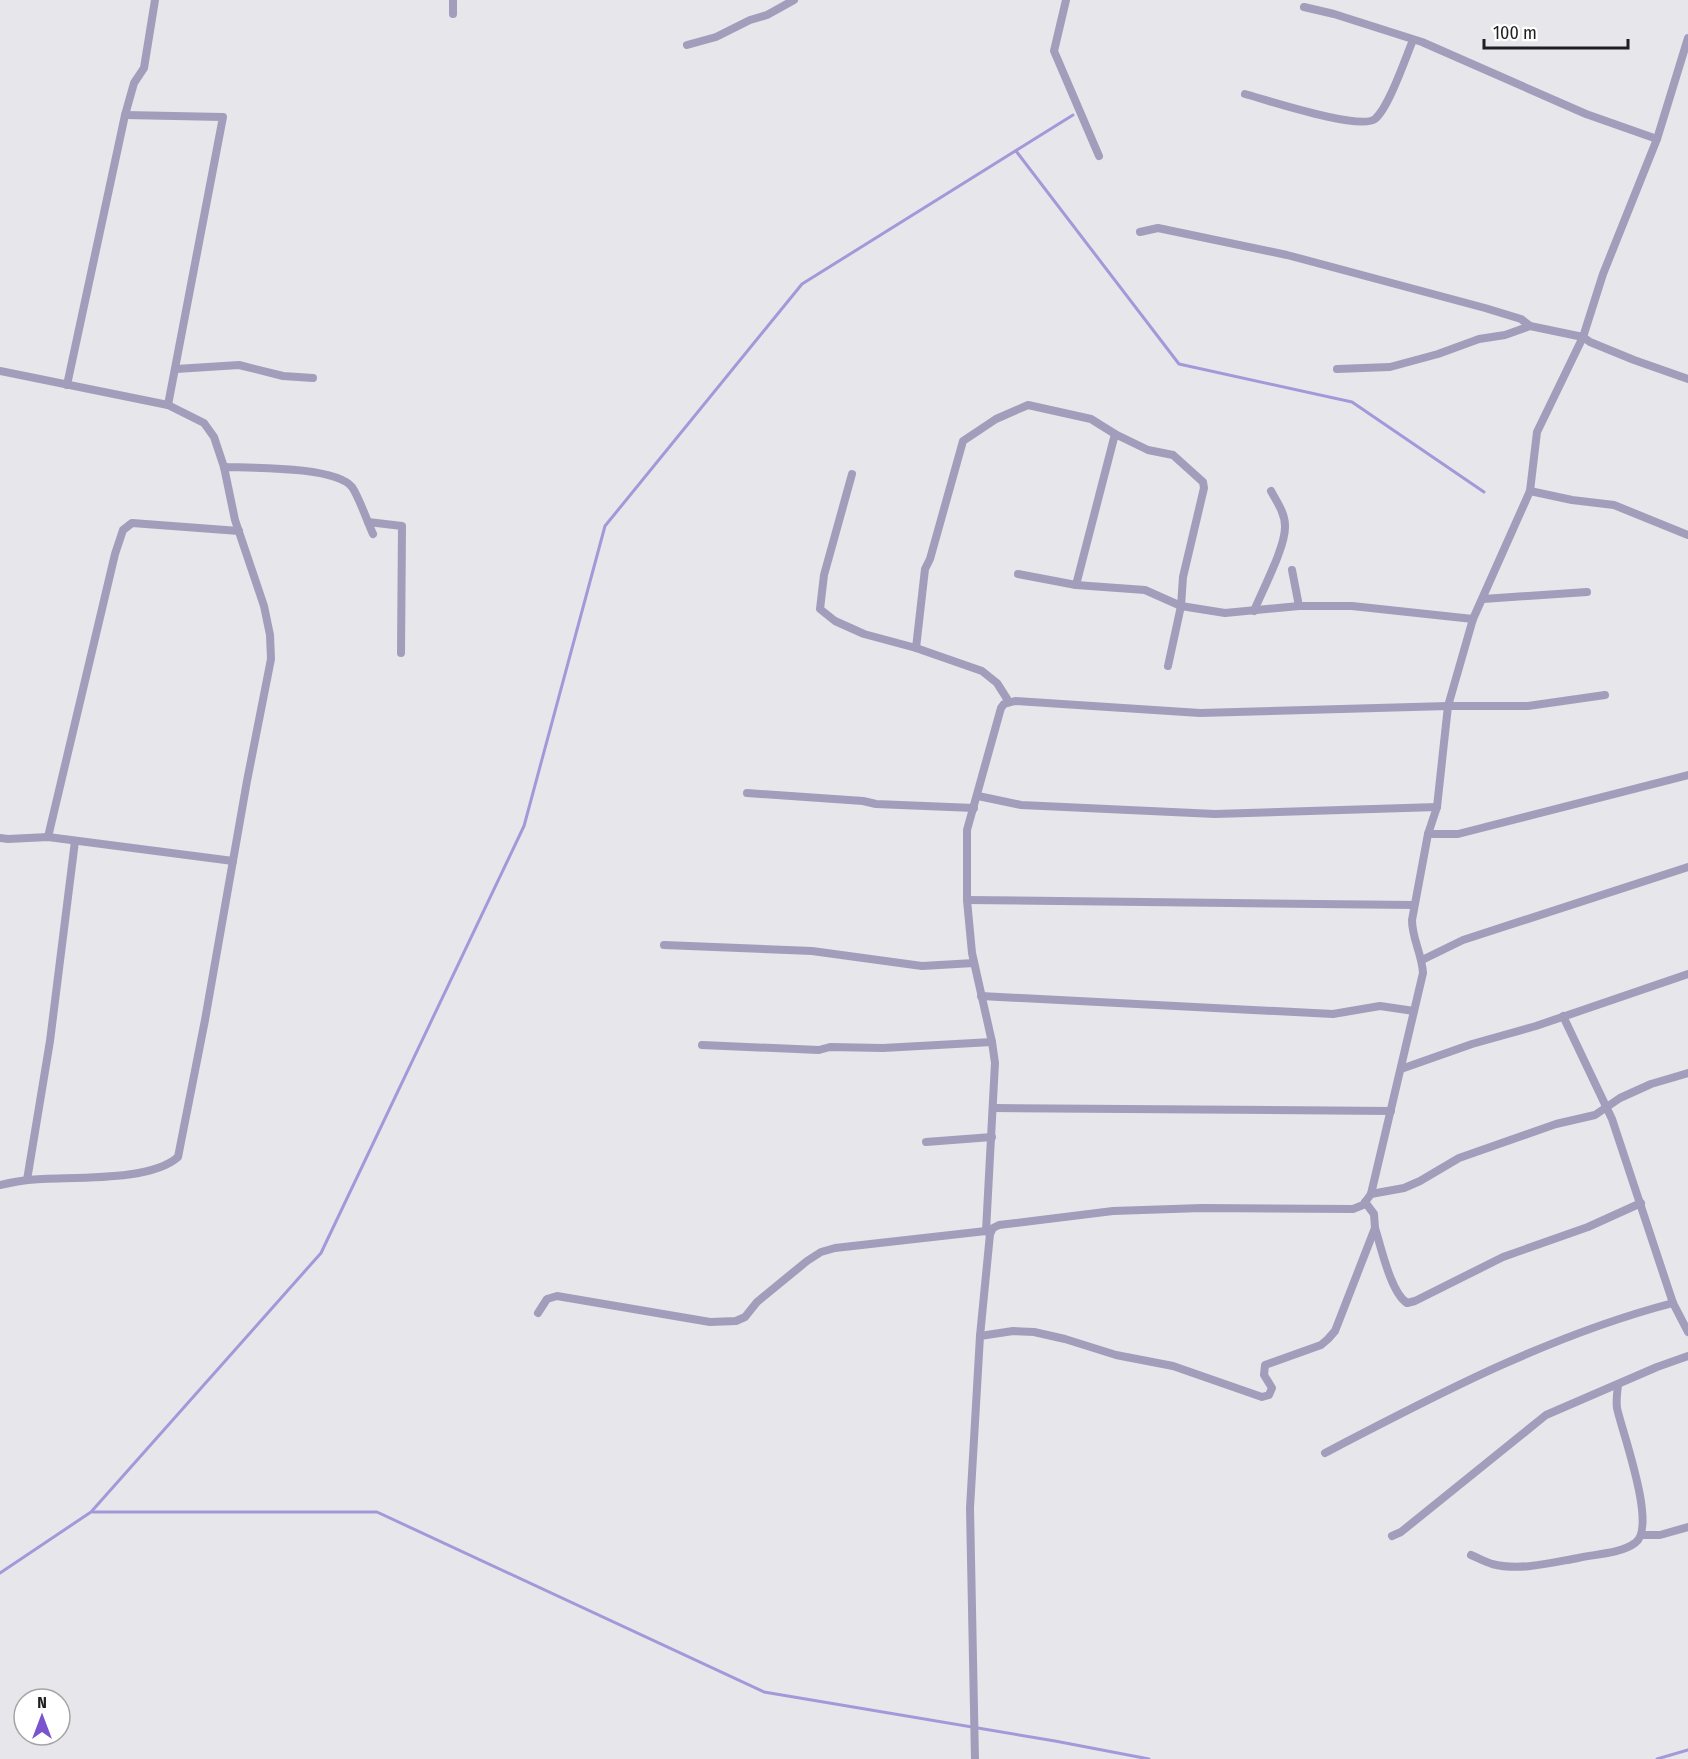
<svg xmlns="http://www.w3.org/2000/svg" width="1688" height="1759" font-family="'Fira Sans Condensed',sans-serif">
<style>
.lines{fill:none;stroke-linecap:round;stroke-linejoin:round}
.stream{stroke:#a598d9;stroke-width:3}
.street{stroke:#a29dbb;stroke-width:8}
</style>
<rect width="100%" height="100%" fill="#e6e6eb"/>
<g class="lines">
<g class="stream">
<polyline points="1016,151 1179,364 1352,402 1484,492"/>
<polyline points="93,1512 377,1512 764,1692 1055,1741 1149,1759"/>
<polyline points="0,1573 91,1512 321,1253 524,826 605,526 802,284 1073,115"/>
<polyline points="1657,1759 1688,1750"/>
</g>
<g class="street">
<polyline points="453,0 453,14"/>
<polyline points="1066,0 1054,51 1099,156"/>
<polyline points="1304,7 1334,14 1422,42 1586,114 1657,139"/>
<polyline points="687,45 716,37 750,20 767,15 794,0"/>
<path d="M1245,94C1267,100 1360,131 1375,119C1389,107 1405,59 1413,40"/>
<polyline points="125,115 223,117 168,405"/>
<polyline points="1140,232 1158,228 1287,255 1485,308 1521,319 1530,326 1583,337 1590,342 1634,360 1688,379"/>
<polyline points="176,369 239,365 283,376 313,378"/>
<polyline points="1337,369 1390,367 1438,354 1479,339 1505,335 1530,326"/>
<path d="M0,371L168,405L204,423L214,437L224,467L235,520L264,606L270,635L271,659L247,781L205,1020L178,1157C149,1183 67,1176 28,1180C18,1181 9,1183 0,1185"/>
<polyline points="67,385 125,115 134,83 144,68 155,0"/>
<path d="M224,467C251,468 335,466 352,487C359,497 367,521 373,534"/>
<polyline points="852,474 824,575 820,609 835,621 864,634 916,648 982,671 997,683 1009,702"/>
<polyline points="1530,491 1572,500 1614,505 1688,535"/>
<polyline points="368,522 402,526 401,653"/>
<polyline points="1292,570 1299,606"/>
<polyline points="1018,574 1076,585 1145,590 1181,606 1225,613 1299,606 1352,606 1473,619"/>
<polyline points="1076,585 1115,434"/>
<polyline points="1483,599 1587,592"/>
<path d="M1254,611C1262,591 1286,546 1285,526C1285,513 1277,502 1271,491"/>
<polyline points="916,648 925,569 930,559 963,441 996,419 1028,405 1091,419 1115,434 1148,450 1173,455 1203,482 1204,488 1183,577 1181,606 1168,666"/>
<polyline points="747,793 863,801 876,804 974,808"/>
<polyline points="978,796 1021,805 1215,814 1437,807"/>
<polyline points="1428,834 1458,834 1688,775"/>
<polyline points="48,837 115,554 123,530 132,523 239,531"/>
<polyline points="0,838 8,839 48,837 233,861"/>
<polyline points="967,900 1414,905"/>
<polyline points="664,945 812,951 922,966 974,963"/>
<polyline points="1422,960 1463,940 1688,867"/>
<polyline points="981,996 1333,1014 1380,1006 1414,1011"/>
<polyline points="1563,1016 1612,1119 1673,1303 1688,1332"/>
<polyline points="702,1045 819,1050 830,1047 883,1048 992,1042"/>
<polyline points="1401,1069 1472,1044 1536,1026 1688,974"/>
<polyline points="994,1108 1391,1111"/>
<polyline points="926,1142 992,1137"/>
<polyline points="27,1180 50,1041 75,841"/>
<polyline points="1371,1194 1404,1188 1420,1181 1459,1158 1556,1124 1595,1115 1620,1098 1651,1084 1688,1073"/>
<path d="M1375,1228C1381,1247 1391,1293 1407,1303L1415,1301L1503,1257L1588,1227L1641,1203"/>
<polyline points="990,1234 986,1231 995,1063 992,1042 972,953 967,900 967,830 1001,708 1004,704 1015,701 1200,713 1448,706 1528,706 1605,695"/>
<polyline points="538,1313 547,1299 557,1296 710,1322 736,1321 745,1317 757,1302 807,1261 821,1252 835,1248 986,1231"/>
<polyline points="980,1336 1013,1331 1034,1332 1065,1339 1116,1355 1173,1366 1262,1397 1269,1395 1272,1388 1264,1375 1265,1365 1321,1345 1328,1339 1335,1331 1375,1228 1374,1214 1365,1202"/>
<path d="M1325,1453C1436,1395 1550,1335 1673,1303"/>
<polyline points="1642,1535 1660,1535 1688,1527"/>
<polyline points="1392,1536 1401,1532 1546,1415 1657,1367 1688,1356"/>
<path d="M1471,1555C1478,1558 1485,1562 1492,1564C1520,1571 1550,1563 1578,1558C1595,1554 1620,1554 1635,1543C1658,1528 1622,1432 1617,1408C1616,1401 1617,1393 1618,1385"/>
<path d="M975,1759L970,1508L980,1336L990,1234L993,1228L999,1225L1113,1211L1202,1208L1353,1209L1363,1205L1371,1194L1423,973C1422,954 1412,939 1412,920L1428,834L1437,807L1448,706L1473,619L1530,491L1537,432L1583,337L1603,274L1657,139L1688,38"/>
</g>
</g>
<g transform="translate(42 1717)"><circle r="28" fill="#ffffff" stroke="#a5a5a6" stroke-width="1.5"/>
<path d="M0-4.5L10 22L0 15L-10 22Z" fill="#7954ce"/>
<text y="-9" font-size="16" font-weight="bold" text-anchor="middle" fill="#1f1e20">N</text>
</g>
<path d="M1484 39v9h144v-9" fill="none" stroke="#1f1e20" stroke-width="3"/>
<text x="1493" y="39" font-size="18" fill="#1f1e20" stroke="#ffffff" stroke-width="4.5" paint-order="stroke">100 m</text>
</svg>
